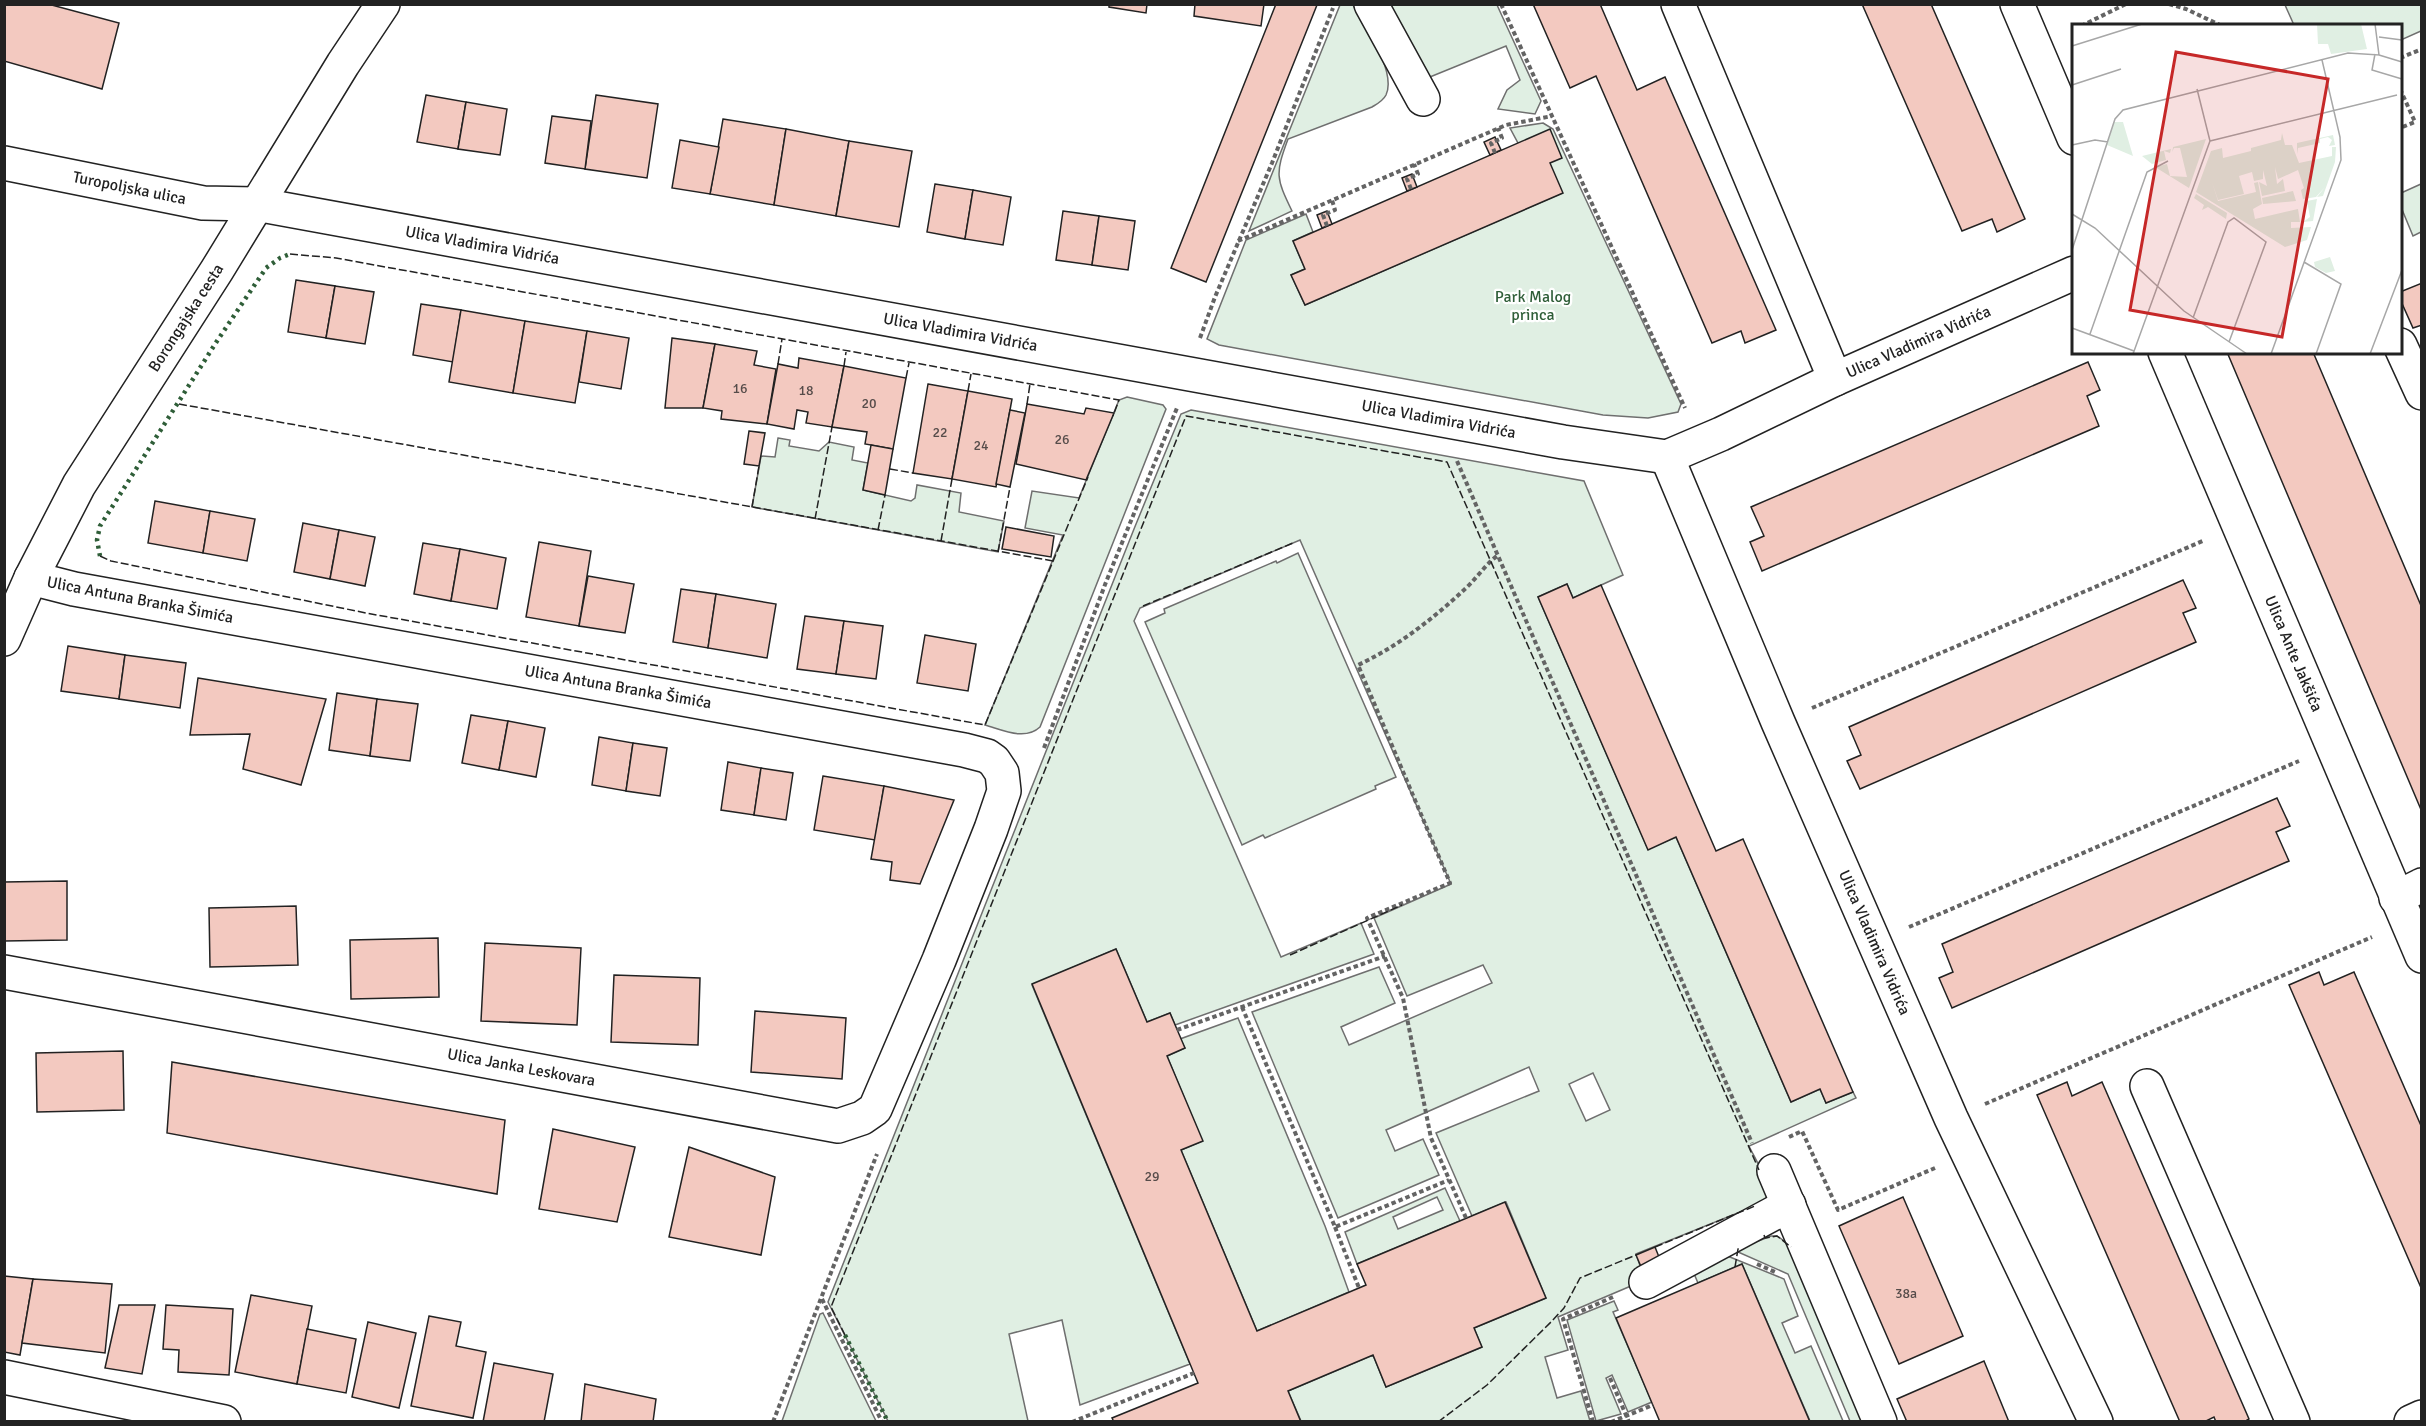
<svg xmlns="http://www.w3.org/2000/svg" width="2426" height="1426" font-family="Signika,sans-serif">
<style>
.green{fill:#e0efe3;stroke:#6f6f6f;stroke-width:1.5;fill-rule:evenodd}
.building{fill:#f3c9c0;stroke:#222;stroke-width:1.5}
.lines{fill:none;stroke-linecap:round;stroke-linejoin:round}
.minor-casing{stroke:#222;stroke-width:36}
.path{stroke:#646464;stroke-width:4;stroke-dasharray:4.5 3;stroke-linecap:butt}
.minor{stroke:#fff;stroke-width:33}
.hedge{stroke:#2f5e38;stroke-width:4.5;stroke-dasharray:3 4.5;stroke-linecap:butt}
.fence{stroke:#222;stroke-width:1.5;stroke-dasharray:8 3;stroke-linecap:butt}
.labels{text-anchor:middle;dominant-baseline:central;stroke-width:4.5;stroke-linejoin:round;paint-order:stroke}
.number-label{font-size:14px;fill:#564c4a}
.street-label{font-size:16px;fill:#222;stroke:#fff}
.park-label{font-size:16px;fill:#2f5e38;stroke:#fff}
.inset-road{fill:none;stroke:#a7a7a7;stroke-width:1.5}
.view{fill:#c62828;fill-opacity:0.15;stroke:#c62828;stroke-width:3}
.inset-edge{fill:none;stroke:#222;stroke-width:3}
</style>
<rect width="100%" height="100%" fill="#fff"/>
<g class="green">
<path d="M1340,5H1353C1364,26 1397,71 1386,95C1383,101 1377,104 1372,107L1288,139C1275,174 1276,178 1292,211L1249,231Z"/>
<polygon points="1389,5 1497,5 1541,101 1535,114 1498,109 1507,90 1520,80 1506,46 1425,79"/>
<polygon points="2285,5 2421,5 2421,31 2401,40 2400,26 2294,25"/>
<polygon points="1543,123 1553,129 1681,404 1678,412 1648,418 1603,415 1219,345 1207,339 1246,240 1306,214 1313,232 1293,241 1305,269 1291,275 1305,305 1562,193 1518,143 1510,128"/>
<polygon points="2421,184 2421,232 2413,236 2401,207 2401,193"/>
<path d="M1127,397L1163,405L1166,409L1040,727C1025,741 1003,730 985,725L1063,535L1025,528L1032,491L1079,498L1119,400Z"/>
<path d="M1191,410L1584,481L1623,575L1573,598L1567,584L1538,597L1648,849L1676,837L1791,1102L1820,1089L1826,1103L1853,1092L1856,1098L1749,1146C1756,1161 1773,1186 1765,1202L1636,1254L1645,1280L1558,1317L1568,1350L1545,1357L1557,1398L1581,1391L1590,1421H1301L1288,1391L1373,1355L1386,1387L1482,1347L1474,1328L1546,1298L1506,1202L1472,1216L1436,1133L1539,1091L1529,1067L1386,1130L1395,1151L1423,1139L1439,1175L1338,1218L1252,1012L1379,967L1395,1003L1341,1027L1349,1045L1492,983L1483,965L1407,996L1374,918L1451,884L1300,540L1140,608L1134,621L1281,957L1361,923L1374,954L1175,1025L1170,1013L1147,1022L1116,949L1032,985L1190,1364L1080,1405L1062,1320L1009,1334L1028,1421H888L828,1302L1134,529L1181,414ZM1593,1073L1610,1110L1586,1121L1569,1084Z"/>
<polygon points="778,438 790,440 789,446 819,451 829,442 854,447 852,460 868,463 863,490 911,501 915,498 917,485 961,493 959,512 1004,521 998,552 752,507 761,456 775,457"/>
<polygon points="1298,553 1396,777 1375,786 1376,789 1265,838 1263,835 1242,845 1145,622 1165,613 1164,609 1276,561 1277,563"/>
<polygon points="1238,1018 1325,1226 1349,1292 1257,1331 1181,1150 1202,1141 1167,1056 1185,1048 1180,1039"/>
<path d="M1445,1188L1460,1221L1357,1264L1345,1232ZM1437,1197L1443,1210L1398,1229L1393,1217Z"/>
<polygon points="1771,1236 1777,1236 1790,1245 1865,1421 1850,1421 1788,1274 1738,1252 1738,1249"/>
<polygon points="1725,1255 1784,1279 1798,1316 1782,1323 1795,1353 1811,1346 1843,1421 1810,1421 1742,1264 1698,1283 1692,1269"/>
<polygon points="1614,1301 1618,1310 1613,1312 1652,1402 1628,1412 1612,1375 1606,1378 1621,1414 1596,1421 1567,1320"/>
<polygon points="823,1313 876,1421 782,1421 820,1314"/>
</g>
<g class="building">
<polygon points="4,4 48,4 119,23 102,89 4,61"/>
<polygon points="1109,4 1147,4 1146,13 1109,7"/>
<polygon points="1195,4 1264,4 1261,26 1194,16"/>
<polygon points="1276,4 1317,5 1206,282 1171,268"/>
<polygon points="1533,4 1600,4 1637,90 1665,77 1776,330 1745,343 1741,331 1712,343 1596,76 1570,88"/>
<polygon points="1862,4 1931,4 2025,219 1997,232 1992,219 1962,231"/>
<polygon points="426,95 466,102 458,149 417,142"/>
<polygon points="596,95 658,104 647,178 585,169"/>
<polygon points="466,102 507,109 500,155 458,149"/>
<polygon points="552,116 591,121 585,169 545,163"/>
<polygon points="723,119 786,129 774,205 710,194"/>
<polygon points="786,129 849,141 836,216 774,205"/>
<polygon points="1550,129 1562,158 1550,163 1563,193 1305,305 1291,275 1305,269 1293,241"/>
<polygon points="1495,137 1501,150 1490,155 1484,142"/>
<polygon points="680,140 719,147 710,194 672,188"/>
<polygon points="849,141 912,151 899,227 836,216"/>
<polygon points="1412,174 1417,187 1407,191 1402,178"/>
<polygon points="935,184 973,190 965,239 927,232"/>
<polygon points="973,190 1011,197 1003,245 965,239"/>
<polygon points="1063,211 1099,216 1092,265 1056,260"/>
<polygon points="1327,211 1332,224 1322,228 1317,215"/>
<polygon points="1099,216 1135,221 1128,270 1092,265"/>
<polygon points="296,280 335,286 326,338 288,332"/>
<polygon points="2422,283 2422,325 2413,328 2400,299 2400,292"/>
<polygon points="335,286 374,292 365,344 326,338"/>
<polygon points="421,304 461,310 453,362 413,355"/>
<polygon points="461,310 525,321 513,393 449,382"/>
<polygon points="525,321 587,331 575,403 513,393"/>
<polygon points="587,331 629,338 621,389 579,382"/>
<polygon points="672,338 715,344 703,408 665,408"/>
<polygon points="715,344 757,351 754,365 776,369 767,424 721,419 722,411 703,408"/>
<polygon points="2227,352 2313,352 2422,608 2422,812"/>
<polygon points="799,358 844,366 832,427 806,423 808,412 797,410 794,429 767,424 778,364 798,368"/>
<polygon points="2088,362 2100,390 2087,396 2099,426 1762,571 1750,542 1764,536 1751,507"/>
<polygon points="844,366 906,378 893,449 865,444 867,432 832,427"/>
<polygon points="928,384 968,391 952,479 913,473"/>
<polygon points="968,391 1012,399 996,487 952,479"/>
<polygon points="1027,404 1084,414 1086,408 1114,413 1086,480 1016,464"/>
<polygon points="1010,410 1025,413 1010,487 996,484"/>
<polygon points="749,431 765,433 759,466 744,464"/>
<polygon points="871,445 893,449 885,495 863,490"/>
<polygon points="155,501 210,511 203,553 148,543"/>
<polygon points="210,511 255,519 247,561 203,553"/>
<polygon points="303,523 339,530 330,579 294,572"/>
<polygon points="1006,527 1054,536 1051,557 1002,549"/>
<polygon points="339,530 375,537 365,586 330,579"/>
<polygon points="539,542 591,551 579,626 526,617"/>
<polygon points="423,543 460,549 451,601 414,594"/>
<polygon points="460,549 506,558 497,609 451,601"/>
<polygon points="588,576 634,584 625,633 579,626"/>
<polygon points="2183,580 2196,608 2183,613 2196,642 1860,789 1847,761 1861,755 1849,727"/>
<polygon points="1567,584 1573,598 1601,585 1716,851 1743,839 1853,1092 1826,1103 1820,1089 1791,1102 1676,837 1648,850 1538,597"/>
<polygon points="681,589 716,594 708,648 673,642"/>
<polygon points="716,594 776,604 767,658 708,648"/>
<polygon points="805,616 844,621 836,674 797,669"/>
<polygon points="844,621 883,626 876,679 836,674"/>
<polygon points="925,635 976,644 968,691 917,683"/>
<polygon points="68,646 125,655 119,699 61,691"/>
<polygon points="125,655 186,663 180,708 119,699"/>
<polygon points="198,678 326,699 301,785 243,769 250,734 190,735"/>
<polygon points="337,693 377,699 370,756 329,750"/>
<polygon points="377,699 418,704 410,761 370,756"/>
<polygon points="471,715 508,721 499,770 462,763"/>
<polygon points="508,721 545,728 536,777 499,770"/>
<polygon points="599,737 633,743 626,791 592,785"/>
<polygon points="633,743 667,748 660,796 626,791"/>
<polygon points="728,762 761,768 754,815 721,810"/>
<polygon points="761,768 793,773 786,820 754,815"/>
<polygon points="823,776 884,786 875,840 814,830"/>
<polygon points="884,786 954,800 920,884 890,880 892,862 871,859"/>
<polygon points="2277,798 2290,826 2276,832 2289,861 1952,1008 1939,978 1953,972 1942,944"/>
<polygon points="67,881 67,940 4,941 4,882"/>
<polygon points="296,906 298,965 210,967 209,908"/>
<polygon points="438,938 439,997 351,999 350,940"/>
<polygon points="485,943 581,948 577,1025 481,1021"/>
<polygon points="1116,949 1147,1022 1170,1013 1185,1048 1167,1056 1203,1141 1181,1150 1257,1331 1366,1285 1357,1264 1505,1202 1546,1298 1474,1328 1482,1347 1386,1387 1373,1355 1288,1391 1301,1422 1114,1422 1112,1418 1198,1383 1032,984"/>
<polygon points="2319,972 2324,985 2354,972 2422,1128 2422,1290 2289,985"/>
<polygon points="614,975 700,978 698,1045 611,1042"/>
<polygon points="755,1011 846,1018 842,1079 751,1072"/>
<polygon points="123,1051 124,1110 37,1112 36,1053"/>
<polygon points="172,1062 505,1120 497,1194 167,1133"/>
<polygon points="2067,1082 2072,1096 2102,1082 2249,1419 2244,1422 2216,1422 2214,1417 2204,1422 2180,1422 2037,1095"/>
<polygon points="553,1129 635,1147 617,1222 539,1209"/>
<polygon points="689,1147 775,1177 761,1255 669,1237"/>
<polygon points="1903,1197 1963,1336 1899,1364 1839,1226"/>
<polygon points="1655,1247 1661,1262 1642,1269 1636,1255"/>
<polygon points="1742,1264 1810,1422 1660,1422 1616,1318"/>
<polygon points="4,1276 33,1279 20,1355 4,1352"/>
<polygon points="33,1279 112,1284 105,1353 22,1343"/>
<polygon points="251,1295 312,1306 297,1384 235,1372"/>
<polygon points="119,1305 155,1305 142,1374 105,1368"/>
<polygon points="166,1305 233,1309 229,1375 178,1372 179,1350 163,1349"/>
<polygon points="429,1316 461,1322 456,1346 486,1352 473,1418 411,1406"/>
<polygon points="368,1322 416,1333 399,1408 352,1397"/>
<polygon points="307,1329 356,1339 346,1393 297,1384"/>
<polygon points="1984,1361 2009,1422 1907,1422 1897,1399"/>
<polygon points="494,1363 553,1374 544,1422 483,1422"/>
<polygon points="585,1384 656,1399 653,1422 581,1422"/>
</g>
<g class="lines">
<g class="minor-casing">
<g id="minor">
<polyline points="1371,4 1423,99"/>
<polyline points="1678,4 1835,379"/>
<polyline points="2017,4 2074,138"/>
<path id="s1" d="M4,163L203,203L255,204L1563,442L1667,457L1721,434L1835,379L2074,273"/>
<polyline points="2400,345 2422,393"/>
<path id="s2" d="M2165,352L2422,956"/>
<path id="s3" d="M1667,457L1778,722L1951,1118L2096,1422"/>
<path id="s4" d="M4,639L31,578L79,485L217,270L343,64L383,4"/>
<polyline points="2396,898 2422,885"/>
<path id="s5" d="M4,972L838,1126L862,1118L875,1109L939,960L991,829L1004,791L1002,773L994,761L987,756L964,750L74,589L31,578"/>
<polyline points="2147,1086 2293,1422"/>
<polyline points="1774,1171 1880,1422"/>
<polyline points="1646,1282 1789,1205"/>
<polyline points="4,1377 224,1422"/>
<polyline points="2411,1422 2422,1417"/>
</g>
</g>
<g class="path">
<polyline points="1501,4 1685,408"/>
<polyline points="2169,4 2186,9 2222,26"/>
<polyline points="2081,26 2126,4"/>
<polyline points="2400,58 2422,49"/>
<polyline points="2400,89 2415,122 2400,128"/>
<polyline points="1495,153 1491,143 1502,138 1498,128"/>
<polyline points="1411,189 1407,179 1418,174 1414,164"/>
<polyline points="1327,226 1323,215 1335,210 1332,200"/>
<polyline points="1238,241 1506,125 1552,116"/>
<polyline points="1200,338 1215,297 1272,163 1333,8"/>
<polyline points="1457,461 1752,1143"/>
<polyline points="1812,708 2205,540"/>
<polyline points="1044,748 1106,582 1177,408"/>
<polyline points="1909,927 2299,761"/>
<polyline points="1242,1007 1335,1227 1449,1180"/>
<polyline points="1177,1030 1385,956"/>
<polyline points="1985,1104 2372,937"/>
<polyline points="1789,1137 1802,1131 1838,1210 1935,1168"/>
<path d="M1466,1218L1431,1138L1403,998L1367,918L1450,883L1358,665C1397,647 1434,618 1465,589C1477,578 1485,565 1498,555"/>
<polyline points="1335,1227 1359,1288"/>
<polyline points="1757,1264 1775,1272"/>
<polyline points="822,1299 882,1422"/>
<polyline points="1610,1378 1629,1422"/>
<polyline points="773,1422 877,1154"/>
<polyline points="1072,1422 1194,1373"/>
<polyline points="1593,1422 1563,1319 1613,1297"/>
<polyline points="1611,1422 1653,1405"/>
</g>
<use href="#minor" class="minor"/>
<g class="hedge">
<polyline points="100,556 97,540 100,526 217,341 266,268 280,258 290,254"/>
<polyline points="845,1335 888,1422"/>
</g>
<g class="fence">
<polyline points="290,254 336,258 1119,400 1113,416"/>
<polyline points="778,364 782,339"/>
<polyline points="844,366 846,352"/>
<polyline points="906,378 909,363"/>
<polyline points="968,391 971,374"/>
<polyline points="179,404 1053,561"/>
<polyline points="1027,404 1030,384"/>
<polyline points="890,469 913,473"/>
<polyline points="752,507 759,466"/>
<polyline points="815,519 832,427"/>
<polyline points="878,530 885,495"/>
<polyline points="941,541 952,479"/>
<polyline points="998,552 1010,487"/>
<polyline points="100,556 111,561 366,613 985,725 1088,477"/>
<polyline points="1143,606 1293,543"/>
<polyline points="1290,955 1402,905"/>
<polyline points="1764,1235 1765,1238 1777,1236 1791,1247"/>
<polyline points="1655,1247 1755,1206"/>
<polyline points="1735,1267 1738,1249 1740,1248"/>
<polyline points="845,1335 831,1307 1186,416 1447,462 1759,1170"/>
<polyline points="1438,1422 1487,1385 1551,1322 1564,1308 1580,1278 1636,1255"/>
</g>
</g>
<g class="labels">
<g class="number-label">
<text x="740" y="388">16</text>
<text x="806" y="390">18</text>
<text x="869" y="403">20</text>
<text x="940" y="432">22</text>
<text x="1062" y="439">26</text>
<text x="981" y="445">24</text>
<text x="1152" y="1176">29</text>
<text x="1906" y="1293">38a</text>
</g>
<g class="street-label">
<text stroke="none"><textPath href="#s1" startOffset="128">Turopoljska ulica</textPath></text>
<text stroke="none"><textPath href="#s1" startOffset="486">Ulica Vladimira Vidrića</textPath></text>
<text stroke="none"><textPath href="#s4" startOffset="370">Borongajska cesta</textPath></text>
<text stroke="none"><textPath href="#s1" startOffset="972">Ulica Vladimira Vidrića</textPath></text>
<text stroke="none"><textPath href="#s1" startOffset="1966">Ulica Vladimira Vidrića</textPath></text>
<text stroke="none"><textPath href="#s1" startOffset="1458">Ulica Vladimira Vidrića</textPath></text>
<text transform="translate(140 600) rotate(11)">Ulica Antuna Branka Šimića</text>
<text stroke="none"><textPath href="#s2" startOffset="328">Ulica Ante Jakšića</textPath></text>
<text transform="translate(618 687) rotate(10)">Ulica Antuna Branka Šimića</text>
<text stroke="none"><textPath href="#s3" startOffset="528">Ulica Vladimira Vidrića</textPath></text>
<text stroke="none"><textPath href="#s5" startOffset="526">Ulica Janka Leskovara</textPath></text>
</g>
<g class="park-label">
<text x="1533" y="297">Park Malog<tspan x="1533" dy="18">princa</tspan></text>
</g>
</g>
<g transform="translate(2072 24)">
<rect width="330" height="330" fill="#fff"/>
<path d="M245,0H289L295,25L259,30L256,20H246ZM42,98H51L61,132L35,121ZM210,109L213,121H220L227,139L260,132V123H264L263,138L251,172L245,173L253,163L244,173L231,175L229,166L232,164L226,146L206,155L203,143L205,160L211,155L213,167L190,172L187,158L195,162L191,146V155L182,157L180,148L167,152L172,170L146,176L140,158L146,177L184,168L182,159L186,158L190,180L181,185L183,195L226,185L228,198H219V204L239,203L235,216L213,223L124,168L139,127L150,124L151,134L179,127V124L209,116ZM261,111L263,121L257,122L260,116L256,113L248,115V119L226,124L225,130V119ZM134,115L117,164L83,143L95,140L98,152L115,153L108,124H102L100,128L101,124V123ZM99,125L98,129L92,127L94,136L80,140L70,132ZM221,167L224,177L191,180L190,174ZM124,170L155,189L154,195L136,183L130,186L132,181L122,174ZM245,175L241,197L231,198L238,193L235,177ZM258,233L263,247L254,249L243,243L242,238Z" fill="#e0efe3"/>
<path class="inset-road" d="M307,13L330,16M0,22L70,0M303,30L300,46L330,55M307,31L330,38M0,61L49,45M138,117L325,71M0,121L23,116L36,118M0,190L23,204L112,287L175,330M0,226L43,95L51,86L276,29L307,31L303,0M232,238L269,260L244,330M121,294L156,198L162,194L194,218L157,318M0,304L62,327M18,310L75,148L96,137M61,330L138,117L125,65M199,330L269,136L268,113L250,36M298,330L330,246"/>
<path class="view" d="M104,28L256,55L210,313L58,286Z"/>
<rect width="330" height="330" class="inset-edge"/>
</g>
<rect width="2426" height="1426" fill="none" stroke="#222222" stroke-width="12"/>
</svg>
